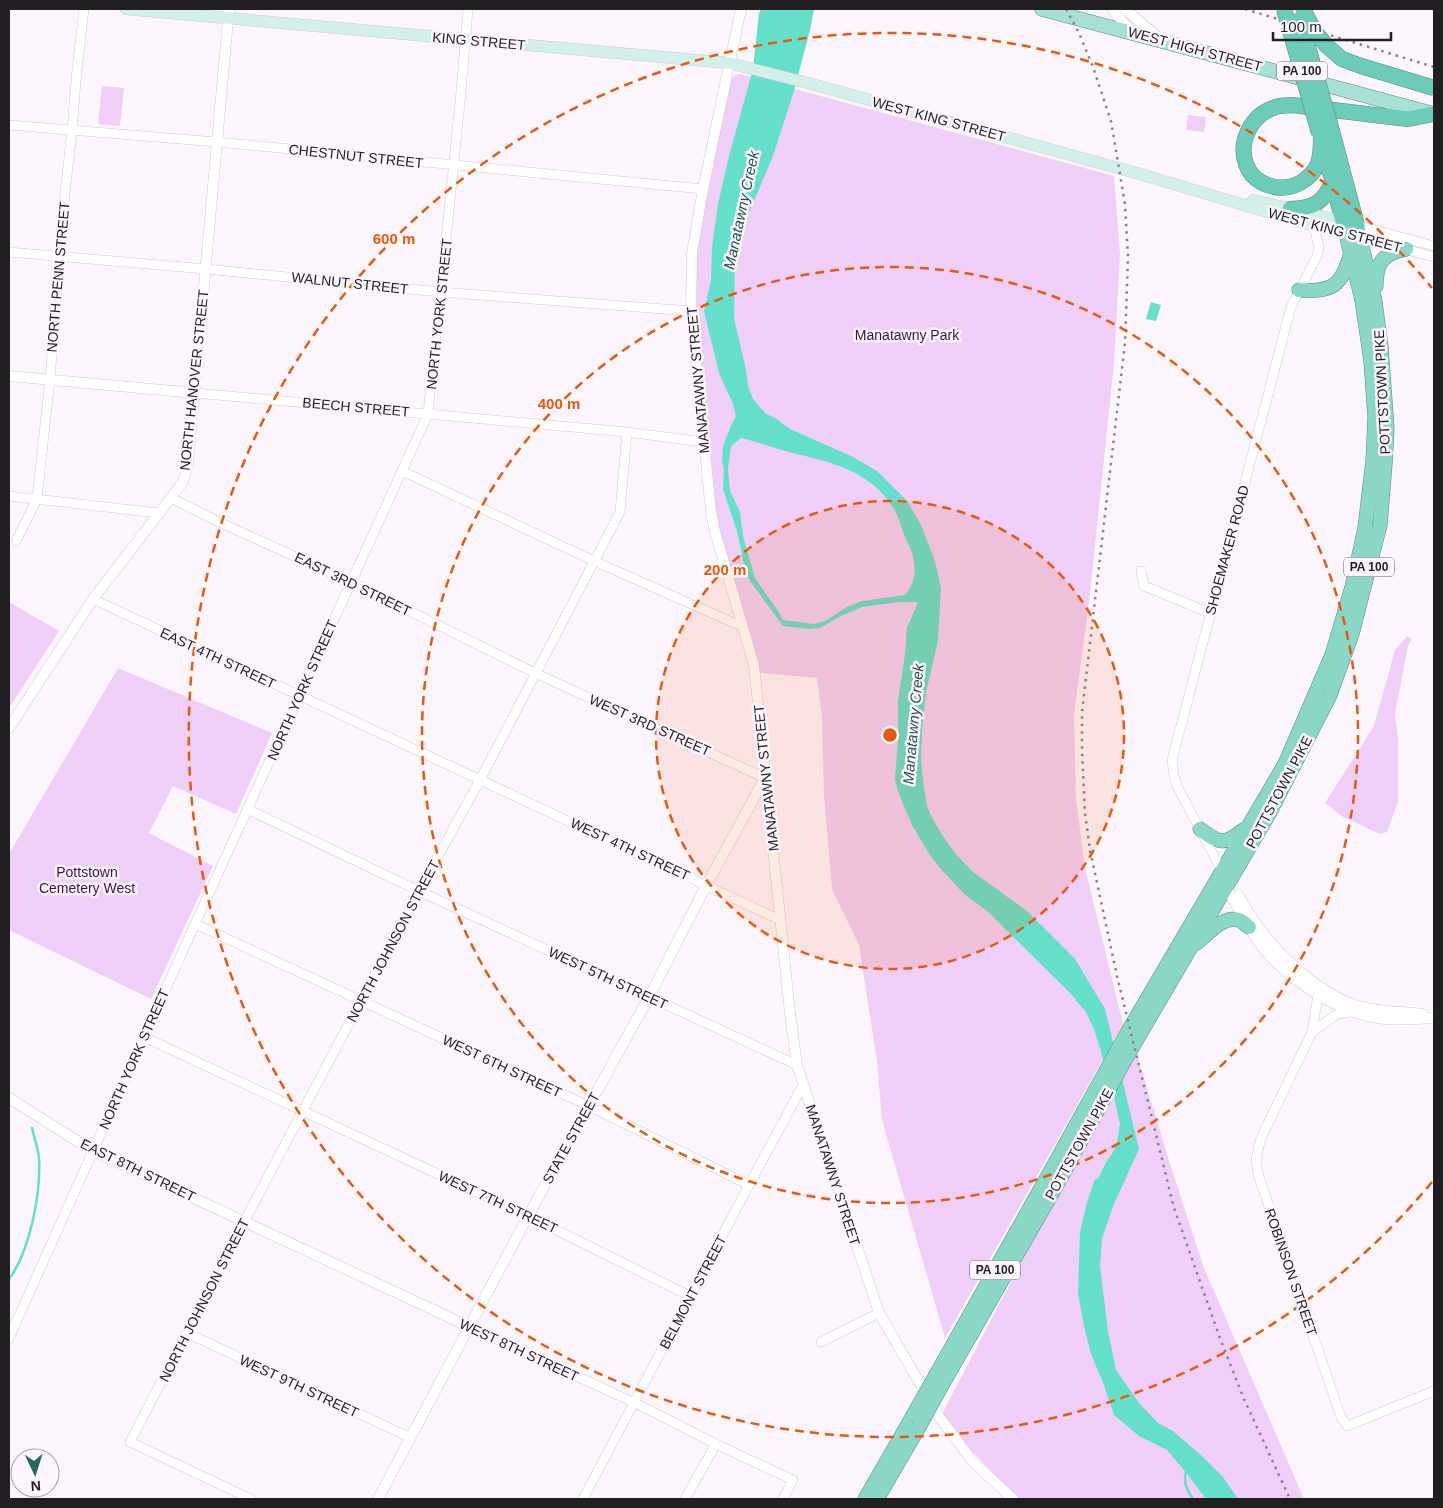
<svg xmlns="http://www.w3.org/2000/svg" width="1443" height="1508" font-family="Arial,sans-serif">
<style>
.green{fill:#efcff8}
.water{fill:#63dfca;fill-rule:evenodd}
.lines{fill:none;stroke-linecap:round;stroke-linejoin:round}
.stream{stroke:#63dfca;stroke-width:2.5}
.minor-casing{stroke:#d1c9d3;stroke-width:10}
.tertiary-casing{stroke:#d1c9d3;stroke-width:11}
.secondary-casing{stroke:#d1c9d3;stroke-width:12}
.primary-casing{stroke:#538f84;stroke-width:15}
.trunk-casing{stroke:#538f84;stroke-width:15}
.motorway-casing{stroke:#538f84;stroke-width:16}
.minor{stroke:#fff;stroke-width:9}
.tertiary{stroke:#fff;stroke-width:10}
.secondary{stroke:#d3efea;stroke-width:11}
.primary{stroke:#a7e0d5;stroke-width:14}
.trunk{stroke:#8ad6c7;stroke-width:14}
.motorway{stroke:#6dcbb9;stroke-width:15}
.rail{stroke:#89848a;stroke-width:2.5;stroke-dasharray:2.5 5;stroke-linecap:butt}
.trunk-bridge-casing{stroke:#538f84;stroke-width:15;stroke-linecap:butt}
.motorway-bridge-casing{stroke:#538f84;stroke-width:16;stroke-linecap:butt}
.trunk-bridge{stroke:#8ad6c7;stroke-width:14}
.motorway-bridge{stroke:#6dcbb9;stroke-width:15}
.ring{fill:none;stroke:#e8590c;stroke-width:2.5;stroke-dasharray:9 6}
.labels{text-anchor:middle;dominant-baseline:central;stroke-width:5;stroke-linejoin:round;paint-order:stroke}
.shield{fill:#fcf5fe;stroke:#635f65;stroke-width:1}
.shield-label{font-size:12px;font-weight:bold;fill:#221f23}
.street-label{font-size:14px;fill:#221f23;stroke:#fcf5fe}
.park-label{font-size:14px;fill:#410f4f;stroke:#fcf5fe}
.water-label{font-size:15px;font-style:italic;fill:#20554c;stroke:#fcf5fe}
.centre{fill:#e8590c;stroke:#fcf5fe;stroke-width:2.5}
.ring-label{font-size:15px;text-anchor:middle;font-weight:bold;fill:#e8590c;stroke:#fcf5fe;stroke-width:5;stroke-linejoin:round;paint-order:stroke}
</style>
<rect width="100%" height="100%" fill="#fcf5fe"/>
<g class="green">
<polygon points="740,74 1114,176 1120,255 1114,363 1089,603 1074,714 1076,799 1085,868 1123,1024 945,1338 882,1120 877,1061 859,945 832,889 824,795 822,717 817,678 760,673 718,523 713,489 696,310 695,278 697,253 706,197 730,80 735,75"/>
<polygon points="102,86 124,88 120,126 98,124"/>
<polygon points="1188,115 1206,117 1204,132 1186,130"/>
<polygon points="9,602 59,631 9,708"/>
<polygon points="1407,636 1412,639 1408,646 1395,714 1398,739 1398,802 1387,832 1380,834 1343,817 1325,803 1374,726 1395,650"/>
<polygon points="118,668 272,733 236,814 173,786 149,833 213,866 151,999 9,930 9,854"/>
<polygon points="1134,1045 1170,1164 1204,1268 1304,1499 1018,1499 940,1418"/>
</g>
<g class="water">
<path d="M761,9H814L810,30L794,91L773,156L737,241L735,252L734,318L746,370L748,386L753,399L766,414L775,418L790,429L851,456L877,471L907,501L921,525L935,561L941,588L938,641L926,692L922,730L921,757L923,781L927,806L931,816L941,833L954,852L973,872L1027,911L1075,959L1105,1009L1139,1149L1114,1204L1102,1238L1100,1266L1108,1331L1116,1370L1139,1403L1158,1423L1173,1431L1203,1457L1223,1477L1238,1499H1206L1188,1475L1167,1450L1139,1436L1114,1415L1104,1385L1091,1354L1084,1326L1078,1294L1080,1232L1086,1206L1094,1181L1099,1177L1106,1162L1112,1154L1117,1143L1120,1124L1112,1087L1094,1029L1086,1012L1070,993L987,911L964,894L939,867L928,852L912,825L899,794L895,780L898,740V701L905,654L907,628L918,602H898L862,607L841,616L820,628L809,629L783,626L750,581L745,569L737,531L723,489L724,469L722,462L723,446L731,426L736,416L733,404L719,373L704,311L711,281L712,247L718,204L729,156L753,69L759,13ZM741,438C755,441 768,446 782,450C822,461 864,466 890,503C899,514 901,529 907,541C916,558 919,580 905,595L862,601L847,607L825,621L814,624L783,620L778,611L755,578L743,536L740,512L730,491L728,469L731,446Z"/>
<polygon points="1151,302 1161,305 1156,321 1146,319"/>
</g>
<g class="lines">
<g class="stream">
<path d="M9,1279C30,1251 41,1193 39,1158C38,1148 34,1137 32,1128"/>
<path d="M1186,1472C1183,1482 1187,1490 1193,1499"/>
</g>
<g class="minor-casing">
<g id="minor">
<polyline points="9,125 217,142 703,189"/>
<polyline points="1357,225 1434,246"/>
<polyline points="1360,237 1434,257"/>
<polyline points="9,252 206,269 440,292 691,311"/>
<polyline points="195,393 627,432 703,442"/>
<polyline points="402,471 594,561 743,627"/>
<polyline points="9,496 158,513"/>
<polyline points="171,498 219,522 351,582 535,673 765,778"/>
<polyline points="16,541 37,499 50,379 65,193 72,130 77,69 84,9"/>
<polyline points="1141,571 1144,586 1210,613"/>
<polyline points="93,599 780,920"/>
<polyline points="247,809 419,891 797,1065"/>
<polyline points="1222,871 1177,786 1174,775 1172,760 1291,307 1317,256 1319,247 1314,226"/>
<polyline points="195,924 589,1106 749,1185"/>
<polyline points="1322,990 1318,995 1312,1032 1261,1138 1256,1159 1258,1174 1341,1417 1347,1426 1434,1391"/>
<polyline points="1312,1032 1337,1014 1351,1012"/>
<polyline points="144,1037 528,1216 690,1296"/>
<polyline points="470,1327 635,1403 716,1444 793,1480 783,1499"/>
<polyline points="187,1333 411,1438"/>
<polyline points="9,1338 195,924 428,414 460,103 468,9"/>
<polyline points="821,1342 879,1313"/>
<polyline points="251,1499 130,1442 244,1222 419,891 480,780 620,512 627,432"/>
<polyline points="583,1499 749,1185 803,1085"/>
<polyline points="685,1499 716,1444"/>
</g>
</g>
<g class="tertiary-casing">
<g id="tertiary">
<polyline points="741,9 703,189 692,253 691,311 711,512 715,532 754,665 790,1013 797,1065 879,1313 940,1418 973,1462 1013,1499"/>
<polyline points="1112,9 1132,33"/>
<polyline points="1125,9 1160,39"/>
<polyline points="9,376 195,393"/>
<polyline points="9,728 93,599 183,482 188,464 229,9"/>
<path d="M1225,882L1226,887C1237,905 1247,925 1259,943C1285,977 1334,1011 1377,1018C1396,1021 1415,1019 1434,1018"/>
<path d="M1238,895C1247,909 1256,926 1268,939C1288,963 1321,993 1352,1004C1374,1012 1400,1011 1423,1014"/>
<polyline points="9,1098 93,1151 470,1327"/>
<polyline points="378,1499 528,1216 649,997 707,884 765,778"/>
</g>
</g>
<g class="secondary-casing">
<g id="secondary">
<polyline points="126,9 729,63 808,83 1140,174 1312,225 1354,236"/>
<polyline points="1253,200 1350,223"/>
</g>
</g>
<g class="primary-casing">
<polyline id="primary" points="1042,9 1434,114"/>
</g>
<g class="trunk-casing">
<g id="trunk">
<path d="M1376,286C1376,264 1382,253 1406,249"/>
<path d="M1299,290C1333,293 1342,285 1351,253"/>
<path d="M1200,829C1219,843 1224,846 1243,830"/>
<path d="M1197,943C1208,934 1223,915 1239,920C1242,921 1246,925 1249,927"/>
<polyline points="936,1375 1054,1165 1123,1040 1285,764 1332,655 1352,587 1365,528 1373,461 1375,417 1371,361 1362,300 1343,221"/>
<polyline points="942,1385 1059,1181 1126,1058 1270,812 1330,695 1352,634 1380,525 1385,464 1387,428 1381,347 1375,302 1357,225"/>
<polyline points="865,1499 914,1414"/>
<polyline points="877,1499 919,1427"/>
</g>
</g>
<g class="motorway-casing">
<g id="motorway">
<polyline points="1332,131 1357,225"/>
<path d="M1321,137C1321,158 1320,171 1300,183C1281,193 1254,186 1246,164C1238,142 1251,116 1273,108C1279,105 1285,106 1292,105L1408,119L1433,114"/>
<polyline points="1323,146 1343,221"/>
<path d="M1290,209C1314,208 1324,203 1333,180"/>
</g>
</g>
<use href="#minor" class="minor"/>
<use href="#tertiary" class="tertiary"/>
<use href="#secondary" class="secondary"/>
<use href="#primary" class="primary"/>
<use href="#trunk" class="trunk"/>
<use href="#motorway" class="motorway"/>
<g class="rail">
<polyline points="1066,9 1079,33 1093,67 1111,121 1125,204 1128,257 1125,343 1082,712 1082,751 1085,813 1090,850 1117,976 1174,1208 1221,1341 1244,1399 1290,1499"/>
<polyline points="1245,9 1434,67"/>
<polyline points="1280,9 1288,13"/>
</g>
<g class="trunk-bridge-casing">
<g id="trunk-bridge">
<polyline points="914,1414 936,1375"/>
<polyline points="919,1427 942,1385"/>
</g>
</g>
<g class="motorway-bridge-casing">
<g id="motorway-bridge">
<polyline points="1284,9 1319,133"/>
<polyline points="1303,9 1315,32 1327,46 1342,59 1361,66 1434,88"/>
<polyline points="1300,19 1332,131"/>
</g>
</g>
<use href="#trunk-bridge" class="trunk-bridge"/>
<use href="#motorway-bridge" class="motorway-bridge"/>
</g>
<circle cx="890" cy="735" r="234" fill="#e8590c" fill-opacity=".12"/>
<g class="ring">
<circle cx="890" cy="735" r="234"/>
<circle cx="890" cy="735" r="468"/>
<path d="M1432 1182A702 702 0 1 1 1432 288"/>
</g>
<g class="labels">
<g class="shield">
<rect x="1277" y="61.5" width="50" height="19" rx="4"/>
<rect x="1344" y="557.5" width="50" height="19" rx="4"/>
<rect x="970" y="1260.5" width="50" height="19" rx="4"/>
</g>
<g class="shield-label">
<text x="1302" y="71">PA 100</text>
<text x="1369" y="567">PA 100</text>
<text x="995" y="1270">PA 100</text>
</g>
<g class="street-label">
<text transform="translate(479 41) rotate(5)">KING STREET</text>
<text transform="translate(1195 49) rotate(15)">WEST HIGH STREET</text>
<text transform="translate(939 119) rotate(15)">WEST KING STREET</text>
<text transform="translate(356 156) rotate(6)">CHESTNUT STREET</text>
<text transform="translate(1335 230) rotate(15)">WEST KING STREET</text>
<text transform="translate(58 277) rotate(-85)">NORTH PENN STREET</text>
<text transform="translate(350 283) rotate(6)">WALNUT STREET</text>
<text transform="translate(439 314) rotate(-84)">NORTH YORK STREET</text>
<text transform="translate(194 380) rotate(-84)">NORTH HANOVER STREET</text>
<text transform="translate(698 380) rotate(-95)">MANATAWNY STREET</text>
<text transform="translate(1382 392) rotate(-93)">POTTSTOWN PIKE</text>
<text transform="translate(356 407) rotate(5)">BEECH STREET</text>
<text transform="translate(1227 550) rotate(-75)">SHOEMAKER ROAD</text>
<text transform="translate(353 584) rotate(26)">EAST 3RD STREET</text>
<text transform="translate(218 658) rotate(25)">EAST 4TH STREET</text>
<text transform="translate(302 690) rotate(-66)">NORTH YORK STREET</text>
<text transform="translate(650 725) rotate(24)">WEST 3RD STREET</text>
<text transform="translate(766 778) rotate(-96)">MANATAWNY STREET</text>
<text transform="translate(1279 792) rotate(-62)">POTTSTOWN PIKE</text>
<text transform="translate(630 849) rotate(25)">WEST 4TH STREET</text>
<text transform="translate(393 941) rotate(-62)">NORTH JOHNSON STREET</text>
<text transform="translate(608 978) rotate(25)">WEST 5TH STREET</text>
<text transform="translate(134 1059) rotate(-66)">NORTH YORK STREET</text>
<text transform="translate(502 1066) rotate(25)">WEST 6TH STREET</text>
<text transform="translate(571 1138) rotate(-61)">STATE STREET</text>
<text transform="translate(1079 1144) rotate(-61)">POTTSTOWN PIKE</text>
<text transform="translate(138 1170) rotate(26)">EAST 8TH STREET</text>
<text transform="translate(833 1175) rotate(72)">MANATAWNY STREET</text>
<text transform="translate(498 1202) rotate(25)">WEST 7TH STREET</text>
<text transform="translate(1291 1272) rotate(71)">ROBINSON STREET</text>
<text transform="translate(693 1292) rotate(-62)">BELMONT STREET</text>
<text transform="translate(204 1300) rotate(-63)">NORTH JOHNSON STREET</text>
<text transform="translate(519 1350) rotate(25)">WEST 8TH STREET</text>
<text transform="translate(299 1386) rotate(25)">WEST 9TH STREET</text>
</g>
<g class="park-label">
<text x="907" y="335">Manatawny Park</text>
<text x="87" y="872">Pottstown<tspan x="87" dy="16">Cemetery West</tspan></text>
</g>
<g class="water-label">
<text transform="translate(741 210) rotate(-78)">Manatawny Creek</text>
<text transform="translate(913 724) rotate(-85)">Manatawny Creek</text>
</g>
</g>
<circle cx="890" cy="735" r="8" class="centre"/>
<g class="ring-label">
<text x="394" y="244">600 m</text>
<text x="559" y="409">400 m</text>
<text x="725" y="575">200 m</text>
</g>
<rect width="1443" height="1508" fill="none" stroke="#221f23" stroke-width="20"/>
<g transform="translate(35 1473) rotate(176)"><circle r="24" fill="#fcf5fe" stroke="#a59fa6"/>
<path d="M0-4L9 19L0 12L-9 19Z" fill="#236a5e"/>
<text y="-8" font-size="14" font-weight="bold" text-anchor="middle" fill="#221f23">N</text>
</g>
<path d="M1273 32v8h118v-8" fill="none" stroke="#221f23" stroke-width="2.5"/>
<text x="1280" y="32" font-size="15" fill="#221f23" stroke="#fcf5fe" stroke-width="4" paint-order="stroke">100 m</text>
</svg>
